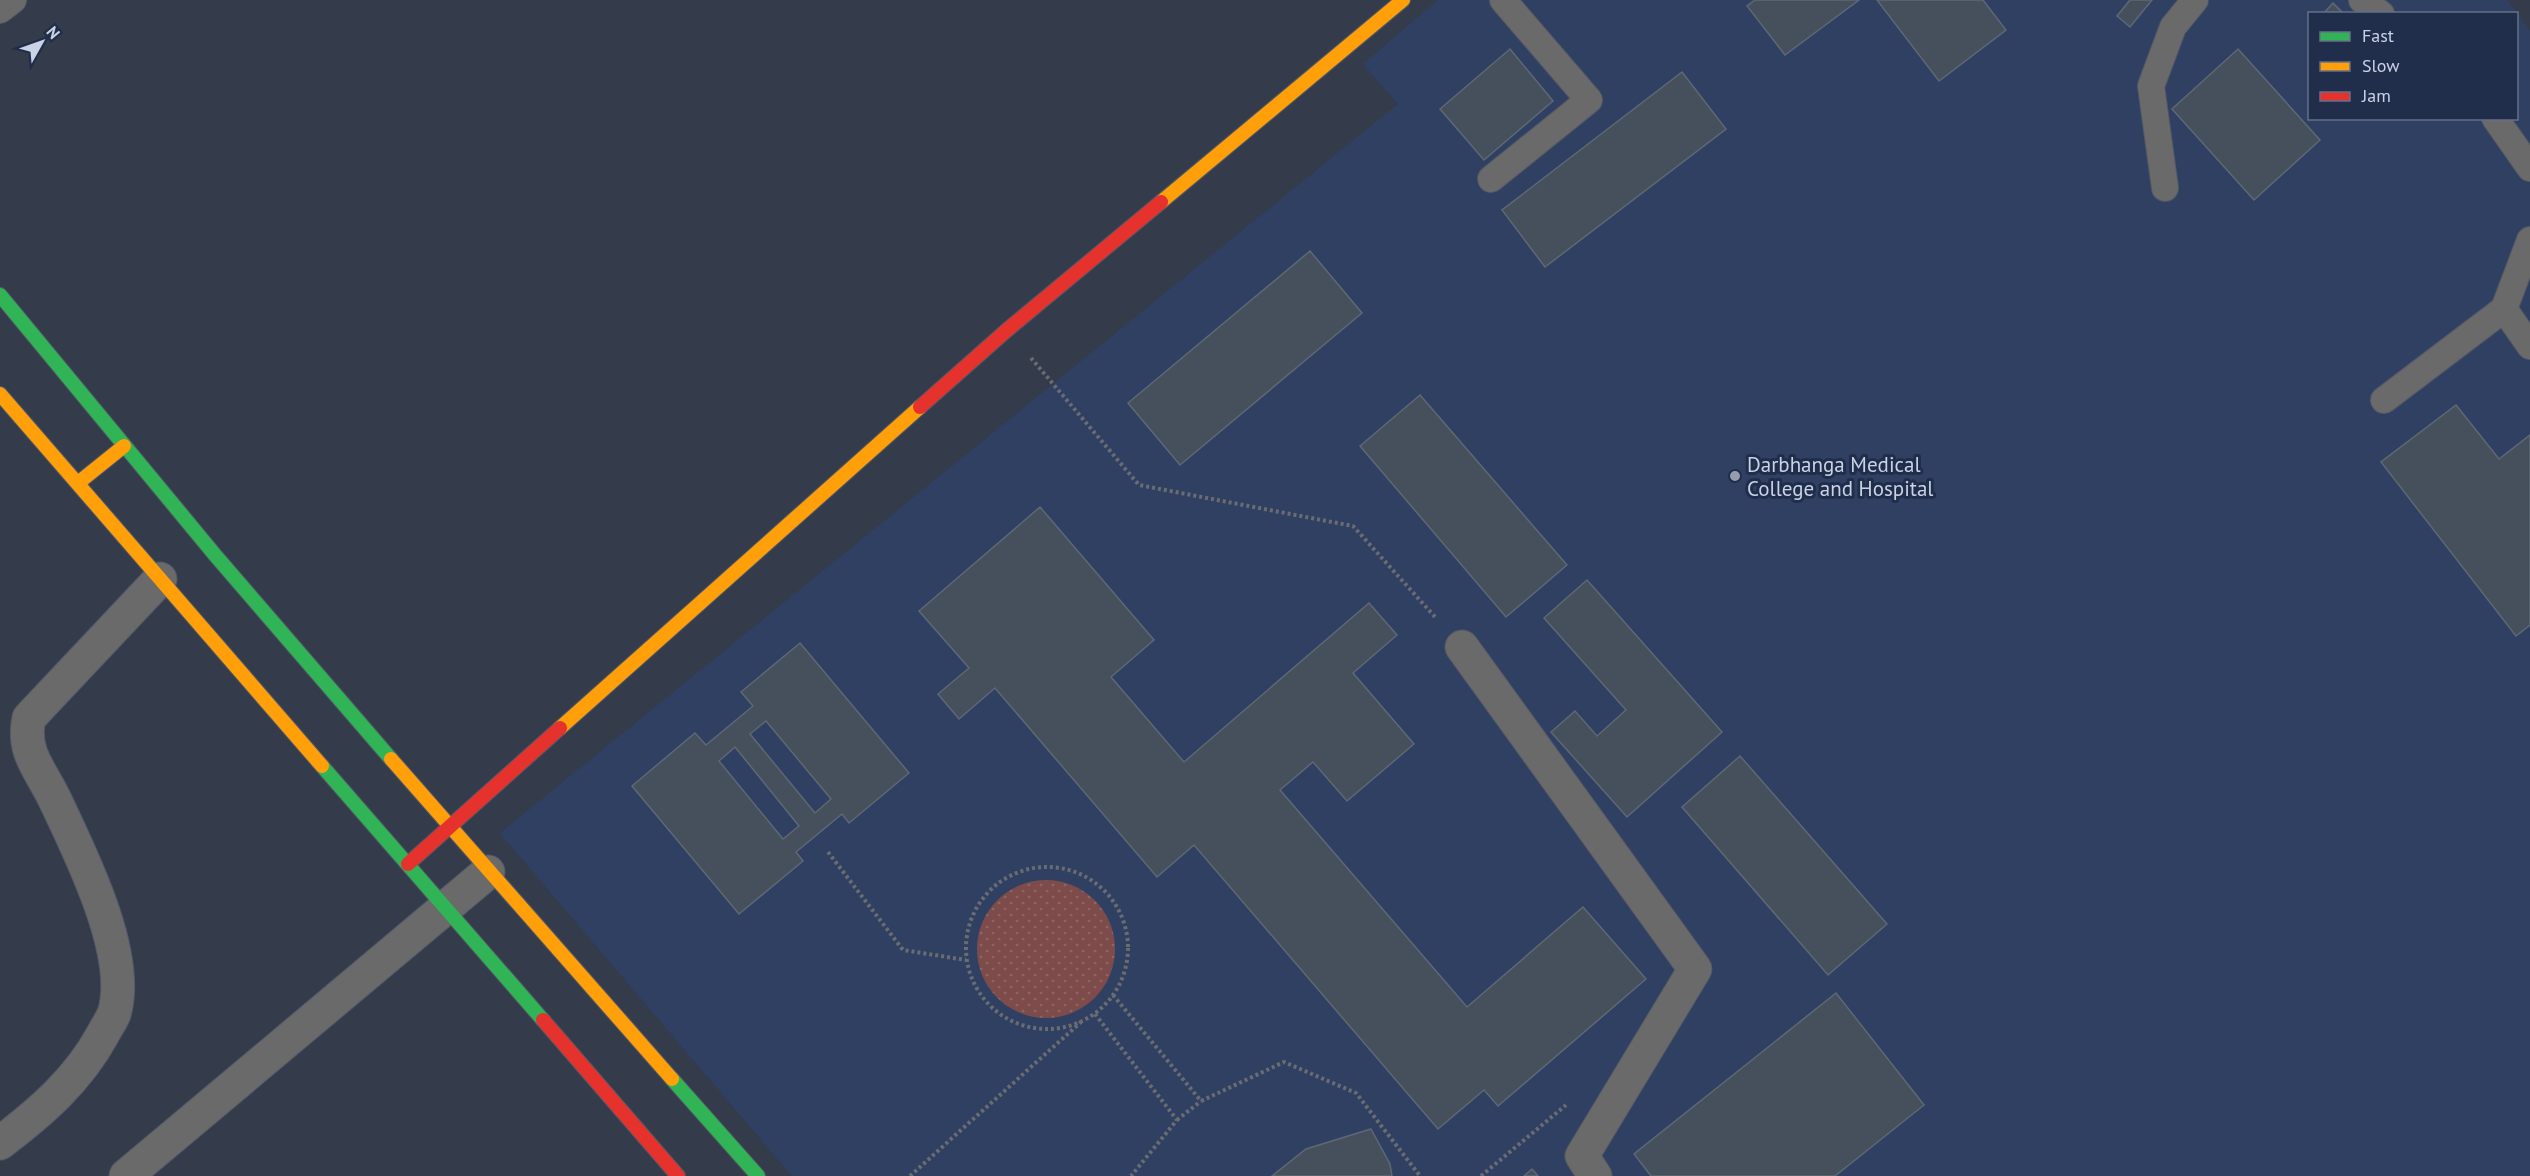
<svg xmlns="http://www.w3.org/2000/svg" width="2530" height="1176" font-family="'PT Sans',sans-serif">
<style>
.built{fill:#304062;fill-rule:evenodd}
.grass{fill:url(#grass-dots)}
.building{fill:#46505c;stroke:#5e6875;stroke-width:1.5;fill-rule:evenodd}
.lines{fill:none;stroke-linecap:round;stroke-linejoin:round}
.lane-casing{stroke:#515866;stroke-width:28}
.street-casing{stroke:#515866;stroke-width:35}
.fast-casing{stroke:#515866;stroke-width:16}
.slow-casing{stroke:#515866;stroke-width:16}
.jam-casing{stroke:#515866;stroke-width:16}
.path{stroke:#6b6c71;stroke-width:4;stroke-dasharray:3 3;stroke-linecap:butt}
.lane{stroke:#6b6a6a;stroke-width:26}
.street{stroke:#6b6a6a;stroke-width:33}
.fast{stroke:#30b455;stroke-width:14}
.slow{stroke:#ff9f0a;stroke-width:14}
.jam{stroke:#e5322d;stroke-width:14}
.poi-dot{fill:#959eaf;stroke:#202e4b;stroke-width:2}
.labels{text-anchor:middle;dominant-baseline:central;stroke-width:6;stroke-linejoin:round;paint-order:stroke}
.poi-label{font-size:21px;fill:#c9d3e5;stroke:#202e4b;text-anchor:start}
</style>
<defs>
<pattern id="grass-dots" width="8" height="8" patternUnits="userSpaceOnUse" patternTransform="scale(1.5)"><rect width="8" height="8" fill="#7d4b4a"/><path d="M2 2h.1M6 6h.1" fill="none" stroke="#8e6464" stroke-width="1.8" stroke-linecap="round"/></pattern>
</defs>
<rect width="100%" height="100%" fill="#343c4c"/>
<path class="built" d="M1438,0H2507L2530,31V1176H792L500,833L1398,104L1363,64ZM2310,14H2516V118H2310Z"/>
<circle class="grass" cx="1046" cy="949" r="69"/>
<g class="building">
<polygon points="1755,0 1859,0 1785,55 1747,6"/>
<polygon points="1877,0 1983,0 2006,30 1939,81"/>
<polygon points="2130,0 2152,0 2130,27 2117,16"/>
<polygon points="2333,3 2344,14 2323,14"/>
<polygon points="1510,49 1553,101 1484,160 1440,109"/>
<polygon points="2238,49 2320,140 2254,200 2172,109"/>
<polygon points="1682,72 1726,129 1545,267 1502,210"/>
<polygon points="1310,251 1362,313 1180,465 1128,403"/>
<polygon points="1420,395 1567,565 1506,617 1360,446"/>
<polygon points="2456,405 2499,459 2530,435 2530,625 2516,636 2381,462"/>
<polygon points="1040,507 1154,640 1111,677 1184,762 1369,603 1397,635 1353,673 1414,744 1347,801 1313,762 1280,790 1467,1007 1583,907 1646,979 1498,1106 1484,1090 1438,1129 1194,845 1157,877 995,688 959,719 938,694 969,668 919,611"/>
<polygon points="1587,580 1722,732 1627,817 1551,732 1575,711 1597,736 1626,710 1544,618"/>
<path d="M800,643L909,773L849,823L842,814L796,852L803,861L739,914L632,786L695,733L706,745L753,706L741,692ZM766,721L831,799L815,813L750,734ZM735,747L799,826L783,839L719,761Z"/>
<polygon points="1740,756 1887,924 1828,975 1682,807"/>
<polygon points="1836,993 1924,1105 1835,1176 1651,1176 1634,1154"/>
<polygon points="1371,1129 1390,1164 1392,1176 1272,1176 1306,1149"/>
<polygon points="1532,1169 1538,1176 1524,1176"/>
</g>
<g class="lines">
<g class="lane-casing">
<g id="lane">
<polyline points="2362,0 2381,14"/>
<polyline points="0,10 13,0"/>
<polyline points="2495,118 2530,168"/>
<polyline points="1491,179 1589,100 1503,0"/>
<polyline points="2165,188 2151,86 2173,27 2195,0"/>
<polyline points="2530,240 2504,309 2530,346"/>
<polyline points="2384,400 2504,309"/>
</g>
</g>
<g class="street-casing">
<g id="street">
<polyline points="1462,647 1695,969 1582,1156 1595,1176"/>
<path d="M0,1143C41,1112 78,1080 103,1034C106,1028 111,1021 114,1014C132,956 81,855 56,802C42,771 21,753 29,718L160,579"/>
<polyline points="126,1176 488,872"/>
</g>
</g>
<g class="fast-casing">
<g id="fast">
<polyline points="0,295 215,555 391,759"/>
<polyline points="322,766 543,1020"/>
<polyline points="672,1079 758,1176"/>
</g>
</g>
<g class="slow-casing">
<g id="slow">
<polyline points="1161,202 1403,0"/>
<polyline points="0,394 322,766"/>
<polyline points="78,483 124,446"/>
<polyline points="560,728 920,407"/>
<polyline points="391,759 672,1079"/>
</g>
</g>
<g class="jam-casing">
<g id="jam">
<polyline points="920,407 1007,330 1161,202"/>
<polyline points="408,864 560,728"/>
<polyline points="543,1020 678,1176"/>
</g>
</g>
<g class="path">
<polyline points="1031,358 1139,485 1353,526 1436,618"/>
<polyline points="828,852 903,950 966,960"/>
<circle cx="1047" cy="948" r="81"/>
<polyline points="1113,995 1201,1101 1284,1062 1356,1093 1420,1176"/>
<polyline points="1095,1014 1177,1120 1131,1176"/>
<polyline points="1177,1120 1201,1101"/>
<polyline points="910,1176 1081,1022"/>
<polyline points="1481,1176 1566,1105"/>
</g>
<use href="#lane" class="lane"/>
<use href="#street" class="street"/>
<use href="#fast" class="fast"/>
<use href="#slow" class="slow"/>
<use href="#jam" class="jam"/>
</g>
<circle class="poi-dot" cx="1735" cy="476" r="6"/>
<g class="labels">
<g class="poi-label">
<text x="1747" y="464">Darbhanga Medical<tspan x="1747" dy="24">College and Hospital</tspan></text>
</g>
</g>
<rect x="2308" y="12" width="210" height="108" fill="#202e4b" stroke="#647089" stroke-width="1.5"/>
<rect x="2320" y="32" width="30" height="9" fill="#30b455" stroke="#647089" stroke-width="1.5"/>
<text x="2362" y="42" font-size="18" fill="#c9d3e5">Fast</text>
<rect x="2320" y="62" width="30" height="9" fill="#ff9f0a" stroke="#647089" stroke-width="1.5"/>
<text x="2362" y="72" font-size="18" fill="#c9d3e5">Slow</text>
<rect x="2320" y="92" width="30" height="9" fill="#e5322d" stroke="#647089" stroke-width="1.5"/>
<text x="2362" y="102" font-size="18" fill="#c9d3e5">Jam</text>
<g transform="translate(42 42) rotate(50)" stroke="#202e4b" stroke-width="4.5" paint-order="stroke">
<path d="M0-4.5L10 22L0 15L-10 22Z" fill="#c9d3e5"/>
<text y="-9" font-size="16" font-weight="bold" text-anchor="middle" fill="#c9d3e5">N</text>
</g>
</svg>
